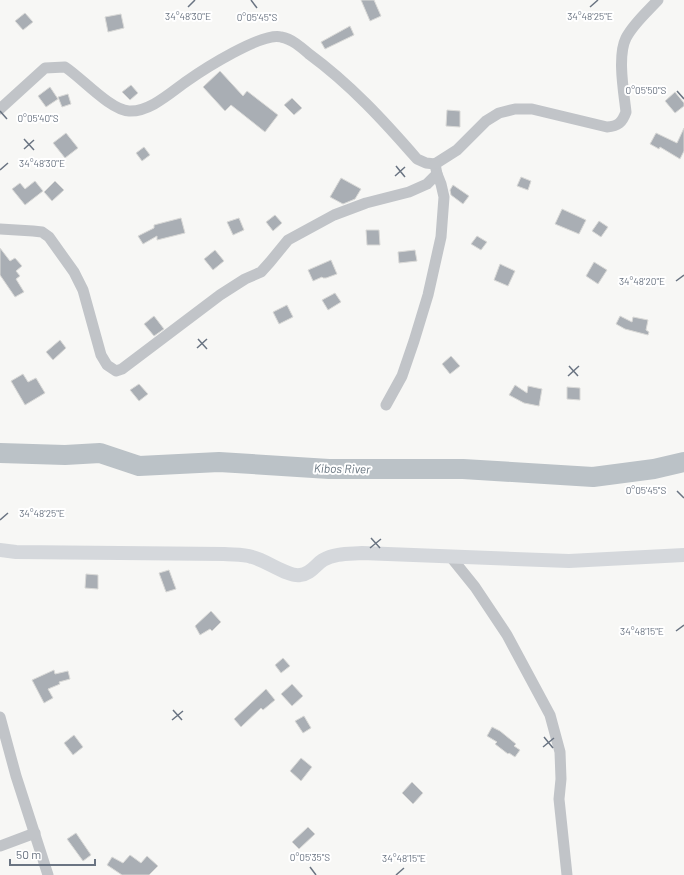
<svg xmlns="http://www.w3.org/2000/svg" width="684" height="875" font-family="Barlow,sans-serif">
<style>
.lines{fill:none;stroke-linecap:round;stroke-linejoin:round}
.river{stroke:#bbc2c7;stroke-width:20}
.building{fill:#a9aeb4;stroke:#d9d9d7}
.minor{stroke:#c1c4c8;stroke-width:11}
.major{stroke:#d5d8dc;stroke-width:14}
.ticks{fill:none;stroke:#6a7482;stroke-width:1.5}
.labels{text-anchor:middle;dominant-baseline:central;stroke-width:4;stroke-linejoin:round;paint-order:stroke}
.water-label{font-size:12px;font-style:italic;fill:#66737e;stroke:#fff}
.ticks-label{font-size:10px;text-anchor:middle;fill:#6a7482;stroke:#fff;stroke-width:4;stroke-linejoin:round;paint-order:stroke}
</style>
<rect width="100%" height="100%" fill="#f7f7f5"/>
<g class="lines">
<polyline class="river" points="0,453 65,455 100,453 139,466 219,462 329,469 463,469 593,477 654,469 684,462"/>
</g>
<g class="building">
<polygon points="361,0 374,0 381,16 370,21"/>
<polygon points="25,13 33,22 23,30 15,21"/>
<polygon points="121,14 124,28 108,32 105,17"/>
<polygon points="350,26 354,35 325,49 321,42"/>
<polygon points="220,71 243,96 247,91 278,115 265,132 231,105 225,111 203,87"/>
<polygon points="131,85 138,93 130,100 122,92"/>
<polygon points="50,87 58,99 46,107 38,96"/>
<polygon points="675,92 684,103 684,106 675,113 665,101"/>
<polygon points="68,94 71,104 62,107 58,97"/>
<polygon points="292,98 302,108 294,115 284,105"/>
<polygon points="447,110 460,111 460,127 446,126"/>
<polygon points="684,128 684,151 680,159 660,147 659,149 650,144 656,133 677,143"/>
<polygon points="66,133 78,148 65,158 53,143"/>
<polygon points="144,147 150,155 142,161 136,153"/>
<polygon points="521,177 531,181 528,190 517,186"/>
<polygon points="341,178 361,189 355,199 343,204 330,197"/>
<polygon points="35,181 43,191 25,205 12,189 20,183 25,189"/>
<polygon points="55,181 64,190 52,201 44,192"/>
<polygon points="453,185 469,196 463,204 451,195 450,190"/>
<polygon points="562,209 586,220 579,234 555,224"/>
<polygon points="275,215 282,223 273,231 266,222"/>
<polygon points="181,218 185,233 157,240 157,236 143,244 138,236 154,228 154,225"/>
<polygon points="239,218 244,230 233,235 227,222"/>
<polygon points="599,221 608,227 601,237 592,231"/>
<polygon points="366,230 379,230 380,245 367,245"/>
<polygon points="477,236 487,242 481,250 471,244"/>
<polygon points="0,248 10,261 15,258 22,266 16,271 20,276 16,279 24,292 15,297 0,275"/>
<polygon points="215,250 224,261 213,270 204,259"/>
<polygon points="415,250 417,261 399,263 398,252"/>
<polygon points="331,260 337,274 326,278 323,278 322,277 313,281 308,270"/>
<polygon points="594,262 607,270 598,284 586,276"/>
<polygon points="500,264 515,271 508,286 494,280"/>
<polygon points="335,293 341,302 328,310 322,300"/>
<polygon points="287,305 293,317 279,324 273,312"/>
<polygon points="154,316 164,329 154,336 144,324"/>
<polygon points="620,316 632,322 633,317 648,320 646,330 649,332 648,335 625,329 616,324"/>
<polygon points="60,340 66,348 53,360 46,352"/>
<polygon points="451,356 460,366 450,374 442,364"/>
<polygon points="23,374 28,382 36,378 45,393 25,405 11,381"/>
<polygon points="139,384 148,394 139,401 130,390"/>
<polygon points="515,385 527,393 528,386 542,389 539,406 524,403 509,395"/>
<polygon points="567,387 580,388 580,400 567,399"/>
<polygon points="169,570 176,589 166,592 159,573"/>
<polygon points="86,574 98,575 98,589 85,588"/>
<polygon points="211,611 221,622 212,631 210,629 200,635 195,626"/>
<polygon points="283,658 290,666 281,673 275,665"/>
<polygon points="54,670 55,674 68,671 70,679 59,682 60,684 48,689 53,698 44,703 32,680"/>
<polygon points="292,684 303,696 292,706 281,694"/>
<polygon points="266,689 275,700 263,710 261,708 241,727 234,719"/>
<polygon points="304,716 311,728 303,733 295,721"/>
<polygon points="492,727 500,731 516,744 514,746 520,750 515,757 509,753 508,754 495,744 497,742 487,736"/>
<polygon points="74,735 83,747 73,755 64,743"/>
<polygon points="301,758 312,767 301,781 290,771"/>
<polygon points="412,782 423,793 413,804 402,793"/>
<polygon points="308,827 315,834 299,849 292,842"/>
<polygon points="76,833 91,855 83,861 67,839"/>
<polygon points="130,855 141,863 147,856 158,866 149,875 122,875 107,865 112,857 123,863"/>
</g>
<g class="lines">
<g class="minor">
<path d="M0,109L45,68L65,67C82,78 110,110 129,111C150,112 170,93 187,81C204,69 262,32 281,37C292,39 301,47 309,54C350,84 384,121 417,159L426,163L435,164L457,150L486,121L499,113L515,109H532L607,127C618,126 622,123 626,112C624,93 617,56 626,38C633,24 647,12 658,0"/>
<polyline points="0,229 33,231 42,232 49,237 74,272 83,290 101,355 107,365 116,371 122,369 220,295 245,279 261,272 270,262 288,240 334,215 366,203 409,192 427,184 437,174 435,164"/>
<polyline points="386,405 402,376 414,341 428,295 441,237 444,197 441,184 437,174"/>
<polyline points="450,556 475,587 507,635 550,715 560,752 561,779 559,799 567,875"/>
<polyline points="0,717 16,776 48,875"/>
<polyline points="0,846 35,833"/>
</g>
<path class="major" d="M0,550L16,552L224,554C233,555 243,554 252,557C266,560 288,577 300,575C311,574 315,565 323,560C335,553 349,554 362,553L569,561L684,555"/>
</g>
<path class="ticks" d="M251,0L257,8M188,7L195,0M590,7L598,0M677,91L684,99M0,111L7,119M24,139L34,150M24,149L34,140M396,166L405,177M0,170L8,163M395,176L405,167M676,281L684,275M198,339L207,349M197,348L207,339M569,366L578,376M568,376L579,366M677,491L684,498M0,520L8,513M371,538L380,548M370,548L381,539M676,631L684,625M173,710L182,720M172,720L183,711M544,737L553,748M543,747L554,738M310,867L316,875M396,875L404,868"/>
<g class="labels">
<g class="water-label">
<text transform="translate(342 468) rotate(1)">Kibos River</text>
</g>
</g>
<g class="ticks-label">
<text x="188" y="20">34°48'30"E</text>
<text x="590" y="20">34°48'25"E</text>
<text x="257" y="21">0°05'45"S</text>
<text x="646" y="94">0°05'50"S</text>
<text x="38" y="122">0°05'40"S</text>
<text x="42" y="167">34°48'30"E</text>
<text x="642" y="285">34°48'20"E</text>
<text x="646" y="494">0°05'45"S</text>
<text x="42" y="517">34°48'25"E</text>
<text x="642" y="635">34°48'15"E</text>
<text x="310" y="861">0°05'35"S</text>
<text x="404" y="862">34°48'15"E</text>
</g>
<path d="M10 859v6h85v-6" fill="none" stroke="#6a7482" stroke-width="2"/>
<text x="16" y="859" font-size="12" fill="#6a7482" stroke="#ffffff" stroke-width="3" paint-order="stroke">50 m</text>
</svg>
